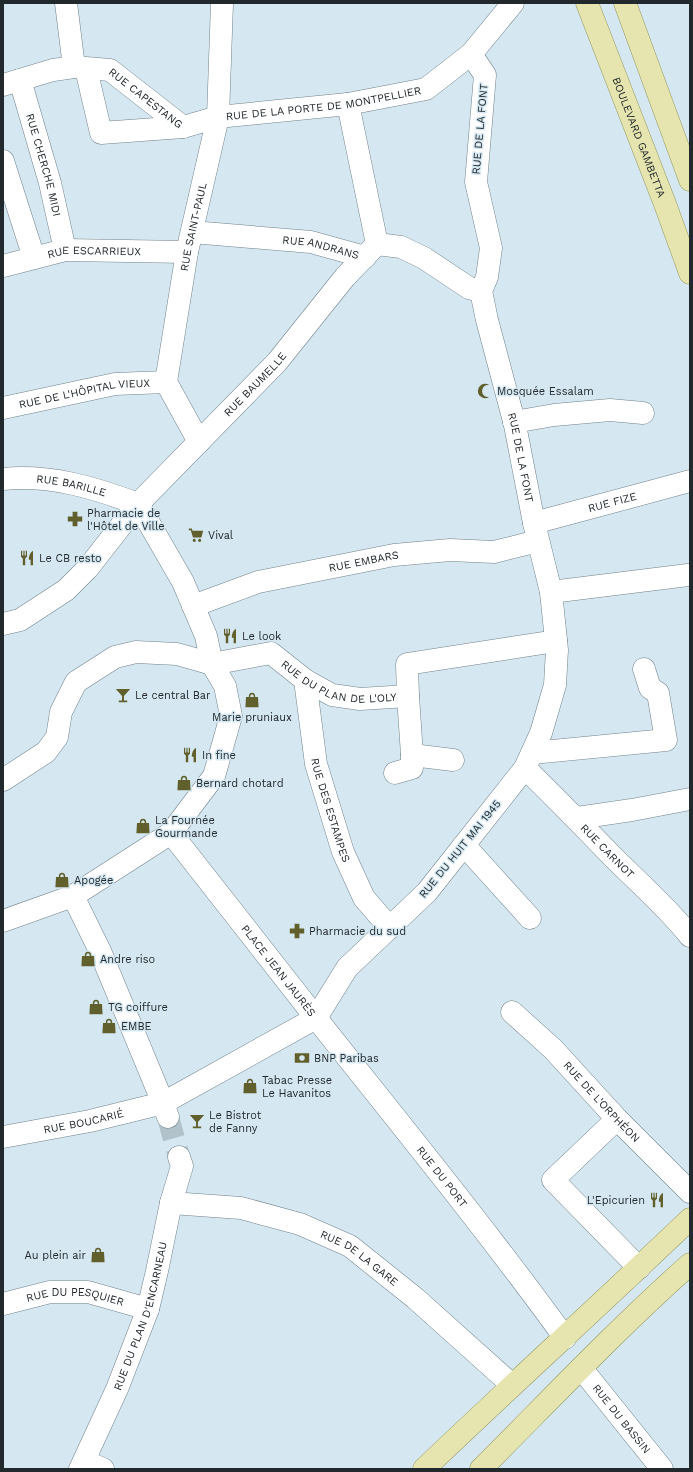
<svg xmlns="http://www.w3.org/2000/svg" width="693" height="1472" font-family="'Work Sans',sans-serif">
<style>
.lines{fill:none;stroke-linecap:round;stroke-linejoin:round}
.minor-tunnel{stroke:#b1c2cb;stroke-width:22;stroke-dasharray:22 11;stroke-linecap:butt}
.minor-casing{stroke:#70828b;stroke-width:23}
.major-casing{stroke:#96985f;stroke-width:23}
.minor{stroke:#fff;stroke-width:22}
.major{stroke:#e6e5af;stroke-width:22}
.labels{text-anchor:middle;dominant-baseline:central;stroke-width:3;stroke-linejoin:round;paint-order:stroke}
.street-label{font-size:11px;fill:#22292d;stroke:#d5e8f2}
.poi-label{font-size:11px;fill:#22292d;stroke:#d5e8f2;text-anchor:start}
</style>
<rect width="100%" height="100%" fill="#d5e8f2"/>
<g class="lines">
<polyline class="minor-tunnel" points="168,1117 179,1157"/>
<g class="minor-casing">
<g id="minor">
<polyline points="66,3 74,67"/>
<path id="s1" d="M471,54L485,75L476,182L491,248L487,277L481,291L487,320L515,425L534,523L551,592L557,650L555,685L541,733L525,768L427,892L347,968L316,1018L163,1103L100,951L73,896L171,833C220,895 268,957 316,1018C400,1124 486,1229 565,1338"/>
<polyline points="86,69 101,133 183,127"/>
<path id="s2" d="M20,80L50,183L65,250"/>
<path id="s3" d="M3,85L53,70L74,67L110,70L183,127L218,117L348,104L426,89L471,54L513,3"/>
<polyline points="348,104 377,244"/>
<polyline points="3,161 34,258"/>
<path id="s4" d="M192,232L311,242L365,257"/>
<polyline points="377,244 401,247 424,258 469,288 481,291"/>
<path id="s5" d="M3,266L65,250L187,252"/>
<path id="s6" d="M3,408L115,384L166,382"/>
<polyline points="514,422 554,415 610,410 643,413"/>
<path id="s7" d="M199,442L166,382L187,252L218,117L222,3"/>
<path id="s8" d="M3,479C50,474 95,488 138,504L277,362L345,277L377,244"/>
<path id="s9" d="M534,523L690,481"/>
<polyline points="551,592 688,575"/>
<path id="s10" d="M193,606L258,582L394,555L450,550L494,552L538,541"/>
<polyline points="3,624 20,620 66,590 88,568 138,504 183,582 206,636 212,664 177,654 136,652 115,657 76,682 61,712 57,737 46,752 3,780"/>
<path id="s11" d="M305,680L316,764L343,852L364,898L390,928"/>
<polyline points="532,753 666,740 658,693 650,688 644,669"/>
<polyline points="412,755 453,760"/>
<path id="s12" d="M525,768C555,797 584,827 613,857C639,883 667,907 690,936"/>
<polyline points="395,773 412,768 412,755 408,696"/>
<polyline points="577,818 632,810 690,799"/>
<path id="s13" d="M171,833L214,776L231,716L225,686L212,664L271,653L305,680L332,695L360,699L408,696L407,664L556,641"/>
<polyline points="464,845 530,918"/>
<polyline points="3,921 73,896"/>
<path id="s14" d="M512,1012L553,1049L617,1119L690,1192"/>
<polyline points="617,1119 553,1180 639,1268"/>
<path id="s15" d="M3,1137L90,1121L163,1103L168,1117"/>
<path id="s16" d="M171,1203L241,1208L300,1224L350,1246L415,1298L512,1385"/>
<path id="s17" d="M3,1304L50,1292H88L148,1309"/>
<path id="s18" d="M581,1368L662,1469"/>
<polyline points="84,1461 103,1469"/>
<path id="s19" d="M80,1469L117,1389L148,1309L157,1271L171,1203L182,1166L179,1157"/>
</g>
</g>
<g class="major-casing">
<g id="major">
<path id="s20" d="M587,3L665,204L690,273"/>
<polyline points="625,3 690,180"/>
<path d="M424,1469C512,1385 602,1303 690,1219"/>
<path d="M481,1469C550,1400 617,1329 690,1264"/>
</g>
</g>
<use href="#minor" class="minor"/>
<use href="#major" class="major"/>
</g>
<defs>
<g id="mosque-bare" transform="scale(1.2)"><path d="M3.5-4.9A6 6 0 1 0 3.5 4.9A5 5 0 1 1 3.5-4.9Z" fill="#61602d" stroke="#d5e8f2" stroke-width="2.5" paint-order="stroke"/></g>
<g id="pharmacy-bare" transform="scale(1.2)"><path d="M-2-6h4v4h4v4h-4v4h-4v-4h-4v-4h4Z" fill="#61602d" stroke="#d5e8f2" stroke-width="2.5" paint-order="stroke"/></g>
<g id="supermarket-bare" transform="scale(1.2)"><path d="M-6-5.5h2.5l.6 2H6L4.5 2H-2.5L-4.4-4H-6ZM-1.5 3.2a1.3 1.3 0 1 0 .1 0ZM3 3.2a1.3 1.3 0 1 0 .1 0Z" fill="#61602d" stroke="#d5e8f2" stroke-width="2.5" paint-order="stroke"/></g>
<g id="restaurant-bare" transform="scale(1.2)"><path d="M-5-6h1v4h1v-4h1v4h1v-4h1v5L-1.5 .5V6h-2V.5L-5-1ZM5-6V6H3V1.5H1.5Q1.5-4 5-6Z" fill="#61602d" stroke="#d5e8f2" stroke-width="2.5" paint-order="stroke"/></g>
<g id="bar-bare" transform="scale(1.2)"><path d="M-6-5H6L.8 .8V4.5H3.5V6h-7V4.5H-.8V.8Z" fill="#61602d" stroke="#d5e8f2" stroke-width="2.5" paint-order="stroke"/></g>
<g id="shop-bare" transform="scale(1.2)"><path d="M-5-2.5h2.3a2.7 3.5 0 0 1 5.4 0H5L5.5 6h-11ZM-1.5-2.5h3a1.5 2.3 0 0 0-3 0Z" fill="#61602d" stroke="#d5e8f2" stroke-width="2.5" paint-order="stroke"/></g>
<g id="bank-bare" transform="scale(1.2)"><path d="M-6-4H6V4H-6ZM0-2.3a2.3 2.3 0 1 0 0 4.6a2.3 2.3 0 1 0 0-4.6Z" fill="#61602d" stroke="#d5e8f2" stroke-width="2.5" paint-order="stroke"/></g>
</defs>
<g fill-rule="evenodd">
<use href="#mosque-bare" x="485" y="391"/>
<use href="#pharmacy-bare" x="75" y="519"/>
<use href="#supermarket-bare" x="196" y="535"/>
<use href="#restaurant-bare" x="27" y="558"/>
<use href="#restaurant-bare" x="230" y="636"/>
<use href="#bar-bare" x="123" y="695"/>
<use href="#shop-bare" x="252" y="700"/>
<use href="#restaurant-bare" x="190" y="755"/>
<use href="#shop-bare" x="184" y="783"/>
<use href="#shop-bare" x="143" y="826"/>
<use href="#shop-bare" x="62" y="880"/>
<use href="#pharmacy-bare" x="297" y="931"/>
<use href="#shop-bare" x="88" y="959"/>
<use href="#shop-bare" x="96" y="1007"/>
<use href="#shop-bare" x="109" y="1026"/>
<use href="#bank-bare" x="302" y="1058"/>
<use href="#shop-bare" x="250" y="1086"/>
<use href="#bar-bare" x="197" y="1121"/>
<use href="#restaurant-bare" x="657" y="1200"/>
<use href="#shop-bare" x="98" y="1255"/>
</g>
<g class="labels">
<g class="street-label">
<text stroke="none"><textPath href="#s3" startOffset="155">RUE CAPESTANG</textPath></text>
<text stroke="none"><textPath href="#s3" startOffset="345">RUE DE LA PORTE DE MONTPELLIER</textPath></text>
<text transform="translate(480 129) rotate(-85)">RUE DE LA FONT</text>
<text stroke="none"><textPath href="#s20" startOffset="144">BOULEVARD GAMBETTA</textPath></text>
<text stroke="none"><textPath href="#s2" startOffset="88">RUE CHERCHE MIDI</textPath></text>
<text stroke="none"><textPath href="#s7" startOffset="226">RUE SAINT-PAUL</textPath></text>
<text stroke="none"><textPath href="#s4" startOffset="130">RUE ANDRANS</textPath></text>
<text stroke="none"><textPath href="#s5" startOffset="93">RUE ESCARRIEUX</textPath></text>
<text stroke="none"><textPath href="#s8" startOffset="306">RUE BAUMELLE</textPath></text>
<text stroke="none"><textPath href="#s6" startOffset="83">RUE DE L'HÔPITAL VIEUX</textPath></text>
<text stroke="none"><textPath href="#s1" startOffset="416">RUE DE LA FONT</textPath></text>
<text stroke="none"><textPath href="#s8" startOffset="69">RUE BARILLE</textPath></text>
<text stroke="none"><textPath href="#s9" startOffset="81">RUE FIZE</textPath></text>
<text stroke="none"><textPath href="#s10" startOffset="177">RUE EMBARS</textPath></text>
<text stroke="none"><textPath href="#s13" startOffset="327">RUE DU PLAN DE L'OLY</textPath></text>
<text stroke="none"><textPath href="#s11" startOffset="133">RUE DES ESTAMPES</textPath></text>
<text transform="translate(460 849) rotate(-51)">RUE DU HUIT MAI 1945</text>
<text stroke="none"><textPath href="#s12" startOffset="117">RUE CARNOT</textPath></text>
<text stroke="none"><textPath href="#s1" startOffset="1755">PLACE JEAN JAURÈS</textPath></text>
<text stroke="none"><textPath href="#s14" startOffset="127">RUE DE L'ORPHÉON</textPath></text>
<text stroke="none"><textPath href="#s15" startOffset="82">RUE BOUCARIÉ</textPath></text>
<text stroke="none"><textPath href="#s1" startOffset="2018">RUE DU PORT</textPath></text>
<text stroke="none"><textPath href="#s16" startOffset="200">RUE DE LA GARE</textPath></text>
<text stroke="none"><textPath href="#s17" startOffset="74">RUE DU PESQUIER</textPath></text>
<text stroke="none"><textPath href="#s19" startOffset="165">RUE DU PLAN D'ENCARNEAU</textPath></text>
<text stroke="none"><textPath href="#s18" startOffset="65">RUE DU BASSIN</textPath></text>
</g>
<g class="poi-label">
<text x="497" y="391">Mosquée Essalam</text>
<text x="87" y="513">Pharmacie de<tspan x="87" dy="13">l'Hôtel de Ville</tspan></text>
<text x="208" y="535">Vival</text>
<text x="39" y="558">Le CB resto</text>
<text x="242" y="636">Le look</text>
<text x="135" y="695">Le central Bar</text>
<text x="252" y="717" text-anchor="middle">Marie pruniaux</text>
<text x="202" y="755">In fine</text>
<text x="196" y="783">Bernard chotard</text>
<text x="155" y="820">La Fournée<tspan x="155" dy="13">Gourmande</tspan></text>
<text x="74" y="880">Apogée</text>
<text x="309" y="931">Pharmacie du sud</text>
<text x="100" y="959">Andre riso</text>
<text x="108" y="1007">TG coiffure</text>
<text x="121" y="1026">EMBE</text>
<text x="314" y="1058">BNP Paribas</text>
<text x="262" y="1080">Tabac Presse<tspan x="262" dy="13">Le Havanitos</tspan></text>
<text x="209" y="1115">Le Bistrot<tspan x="209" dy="13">de Fanny</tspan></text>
<text x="645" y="1200" text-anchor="end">L'Epicurien</text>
<text x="86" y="1255" text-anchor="end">Au plein air</text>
</g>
</g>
<rect width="693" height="1472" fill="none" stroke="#22292d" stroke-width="8"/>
</svg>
